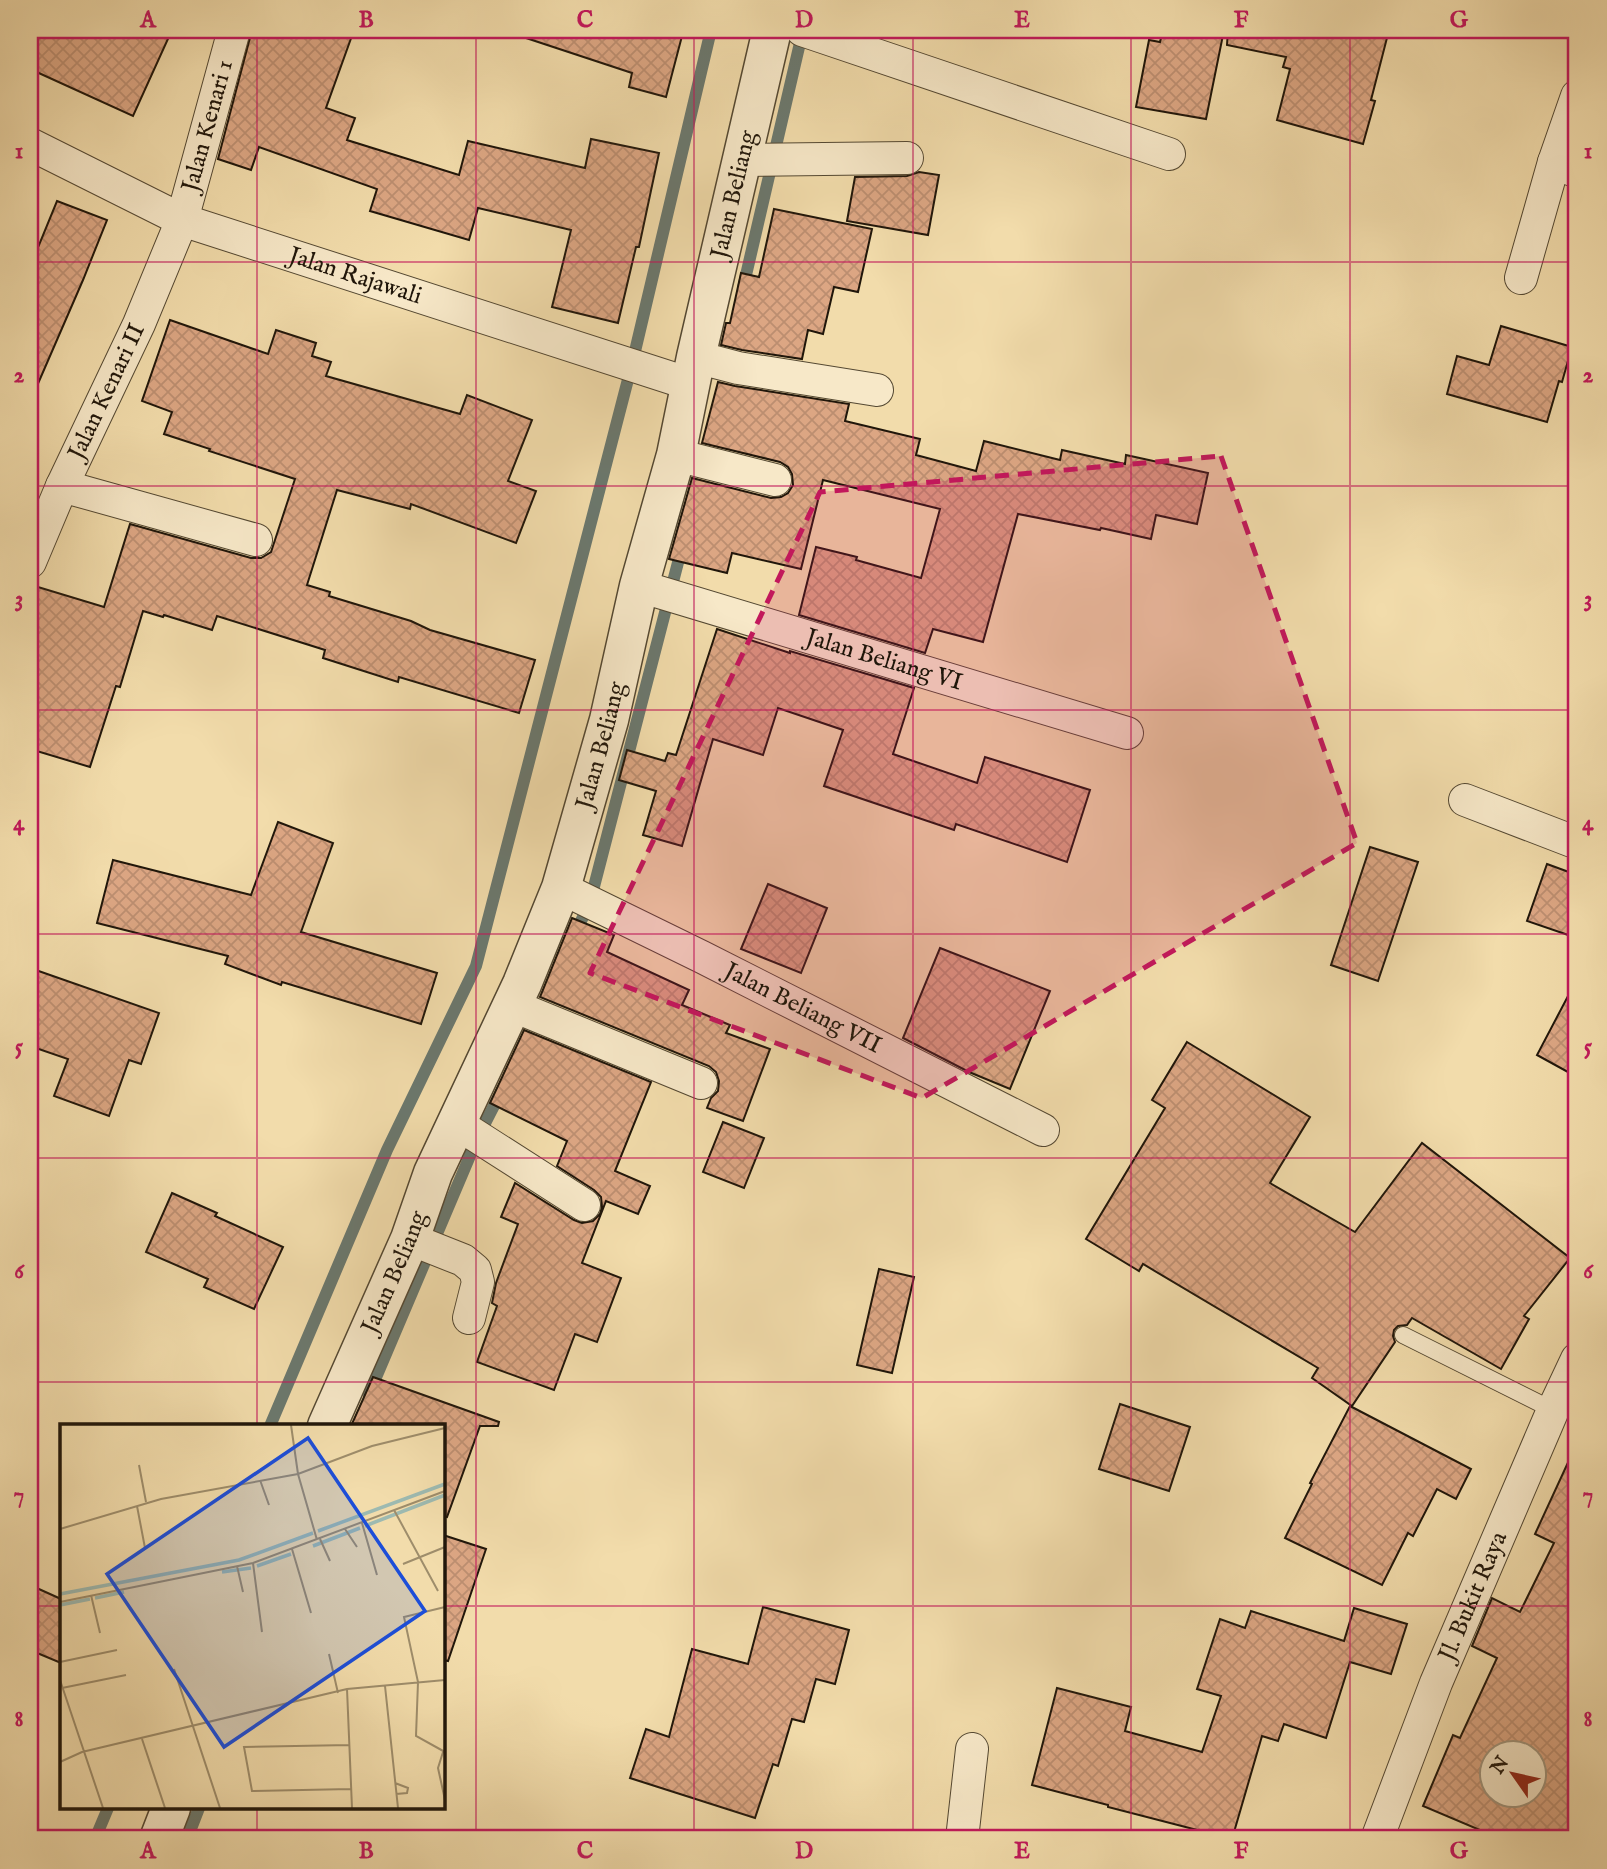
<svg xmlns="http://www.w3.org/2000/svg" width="1607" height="1869" font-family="'IM FELL English',serif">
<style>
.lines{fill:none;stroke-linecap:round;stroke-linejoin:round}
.stream{stroke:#6b786e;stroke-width:12}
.building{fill:url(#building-cross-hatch);stroke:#20160a;stroke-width:2;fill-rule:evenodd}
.service-casing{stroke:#544832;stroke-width:18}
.minor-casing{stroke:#544832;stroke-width:34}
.tertiary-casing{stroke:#544832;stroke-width:41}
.service{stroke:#f7e8c8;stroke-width:16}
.minor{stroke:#f7e8c8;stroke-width:32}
.tertiary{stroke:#f7e8c8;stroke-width:38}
.marked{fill:#c2185b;fill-opacity:0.2;stroke:#c2185b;stroke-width:5;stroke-dasharray:14 9;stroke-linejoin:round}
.grid{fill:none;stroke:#c2185b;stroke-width:2;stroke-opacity:0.55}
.labels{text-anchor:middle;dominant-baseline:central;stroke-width:6;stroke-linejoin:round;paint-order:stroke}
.street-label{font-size:24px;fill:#20160a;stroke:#f7e8c8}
.inset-river{fill:none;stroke:#9dbab1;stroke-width:3.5}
.inset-road{fill:none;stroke:#9e8d6b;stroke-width:2}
.view{fill:#1d4ed8;fill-opacity:0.15;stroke:#1d4ed8;stroke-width:3.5}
.inset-edge{fill:none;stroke:#20160a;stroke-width:3.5}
.neatline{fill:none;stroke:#c2185b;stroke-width:2.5}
.grid-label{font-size:23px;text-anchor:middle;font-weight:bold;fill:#c2185b}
</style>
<defs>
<pattern id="building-cross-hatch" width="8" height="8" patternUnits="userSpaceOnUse" patternTransform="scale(1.75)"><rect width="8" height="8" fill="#dca683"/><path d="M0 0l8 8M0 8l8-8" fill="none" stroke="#bc8e70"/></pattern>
</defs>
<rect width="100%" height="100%" fill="#f2dcab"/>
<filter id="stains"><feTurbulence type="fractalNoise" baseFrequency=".00286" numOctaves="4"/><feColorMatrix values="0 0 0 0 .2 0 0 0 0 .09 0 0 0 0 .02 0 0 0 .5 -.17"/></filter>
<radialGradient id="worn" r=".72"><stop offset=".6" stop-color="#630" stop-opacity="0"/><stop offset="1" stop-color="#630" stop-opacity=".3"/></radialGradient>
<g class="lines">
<g class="stream">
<polyline points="743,288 803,30"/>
<polyline points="575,934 590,902 682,547"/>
<polyline points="369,1394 478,1137 502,1090"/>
<polyline points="270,1426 387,1150 476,966 632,364 711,30"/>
<polyline points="95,1839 108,1808"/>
<polyline points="187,1839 199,1808"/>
</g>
</g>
<g class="building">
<polygon points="30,30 172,30 133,116 30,69"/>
<polygon points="252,30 354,30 326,108 355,118 347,140 459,175 468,141 585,168 591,139 659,153 639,247 636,247 618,323 552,307 571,230 478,208 469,240 370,211 377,189 259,147 251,170 218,159"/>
<polygon points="521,30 658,30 682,36 666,97 629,87 632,73 520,36"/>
<polygon points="1163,30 1224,30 1206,119 1136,107 1149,40 1160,42"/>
<polygon points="1228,30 1389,30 1371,100 1375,101 1363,144 1277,120 1290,69 1283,67 1286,57 1227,45"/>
<polygon points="919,172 939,175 928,235 847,221 855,177 907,176"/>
<polygon points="57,201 107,220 83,280 30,402 30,267"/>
<polygon points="774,209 872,229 858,292 834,287 823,334 808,330 802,359 742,350 721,345 726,323 730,323 741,273 759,277"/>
<polygon points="170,320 268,354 276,330 316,343 312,356 331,362 326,376 460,414 467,395 532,420 508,481 536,491 516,543 411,504 410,509 337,490 307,585 330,592 329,596 411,621 430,630 535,660 519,713 399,677 398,682 323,658 325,650 217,616 212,630 164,615 163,617 143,611 120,687 116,686 90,767 30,749 30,615 38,587 104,607 130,524 251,558 261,558 271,552 273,546 295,479 209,451 210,449 164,434 172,412 142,401"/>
<polygon points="1501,326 1572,347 1562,382 1559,381 1547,422 1447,394 1457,356 1489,365"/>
<polygon points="718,382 735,386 849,404 845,421 920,439 916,455 976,471 984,441 1060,460 1062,450 1125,464 1126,455 1208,473 1197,524 1156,515 1151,539 1101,528 1100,530 1018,514 983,642 933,629 925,653 799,615 816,547 857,557 856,560 921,578 940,509 823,480 801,569 732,553 727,573 669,559 692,478 771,498 781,497 788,493 793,485 792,474 788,467 780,462 702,443"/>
<polygon points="717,629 790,653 790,651 914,688 893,754 977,783 985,757 1090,790 1067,862 956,824 954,830 824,786 843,730 778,708 763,755 713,739 682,846 643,835 656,791 619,780 627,750 665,761 668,753 676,755"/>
<polygon points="278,822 333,843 301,932 437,973 421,1024 282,982 281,985 225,964 228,956 97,923 113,860 251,895"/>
<polygon points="1370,847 1418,862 1378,981 1331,965"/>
<polygon points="1547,864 1577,875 1577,938 1527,921"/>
<polygon points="768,884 827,908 801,973 741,949"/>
<polygon points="572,918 614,935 607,952 689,990 682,1005 730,1025 726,1033 770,1049 743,1121 707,1108 711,1098 718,1091 719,1081 716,1072 709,1066 540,997"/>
<polygon points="940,948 1050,991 1010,1089 969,1072 903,1038"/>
<polygon points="30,968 159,1013 141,1064 129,1060 109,1116 54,1096 68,1059 30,1046"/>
<polygon points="1577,979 1577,1077 1537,1055"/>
<polygon points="524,1030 651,1082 615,1171 650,1186 638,1214 606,1201 582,1263 621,1278 597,1342 575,1334 554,1390 477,1362 497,1306 492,1303 496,1283 518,1224 501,1217 515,1183 574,1220 582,1223 593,1221 600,1214 602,1207 601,1197 594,1190 557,1166 567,1141 490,1103"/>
<polygon points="1187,1042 1310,1117 1270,1183 1355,1232 1422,1143 1570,1258 1524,1316 1529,1319 1501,1369 1412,1318 1407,1325 1398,1326 1394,1330 1393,1336 1395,1342 1352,1406 1312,1378 1318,1368 1143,1264 1139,1271 1086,1239 1165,1108 1152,1100"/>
<polygon points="723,1122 764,1138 744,1188 703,1172"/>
<polygon points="172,1193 217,1213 215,1216 283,1247 254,1309 204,1287 208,1279 146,1252"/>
<polygon points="879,1269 914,1277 892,1373 857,1365"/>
<polygon points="373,1377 499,1422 498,1426 480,1426 447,1517 443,1516 443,1426 351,1426"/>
<polygon points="1120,1404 1190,1427 1169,1491 1099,1469"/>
<polygon points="1350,1406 1471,1469 1456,1499 1437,1489 1413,1536 1408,1533 1382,1585 1285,1538 1312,1484 1310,1483"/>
<path d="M1577,1443V1839H1501L1423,1806L1453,1735L1460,1738L1497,1658L1472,1646L1492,1598L1520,1612L1554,1543L1535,1534ZM1492,1754H1534V1796H1492Z"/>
<polygon points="443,1535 486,1549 448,1661 443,1660"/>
<polygon points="30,1585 61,1599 61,1663 30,1650"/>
<polygon points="763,1607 849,1630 835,1684 816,1679 804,1722 792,1719 778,1766 773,1764 755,1818 630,1778 646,1729 669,1737 692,1649 748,1664"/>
<polygon points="1354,1608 1407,1624 1391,1674 1350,1662 1326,1738 1284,1724 1278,1741 1262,1736 1232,1839 1108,1807 1108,1805 1032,1785 1057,1688 1131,1707 1125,1731 1202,1752 1221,1696 1197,1689 1220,1619 1245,1628 1251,1611 1344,1641"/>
</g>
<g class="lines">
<g class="service-casing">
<polyline id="service" points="1403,1335 1553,1410"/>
</g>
<g class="minor-casing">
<g id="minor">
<polyline points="802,30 1169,154"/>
<polyline points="1577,96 1554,162 1577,172"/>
<path id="s1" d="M30,144L182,220L690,384"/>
<polyline points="741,160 907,158"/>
<polyline points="1521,278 1554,162"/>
<polyline points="696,357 738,368 877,390"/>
<polyline points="676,455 775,480"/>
<polyline points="62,486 256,540"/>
<path id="s2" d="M30,562L62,486L139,324L182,220L234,30"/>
<path id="s3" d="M639,586L1127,733"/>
<polyline points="1465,800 1577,843"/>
<path id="s4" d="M561,888L702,957L1043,1130"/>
<polyline points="511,1005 701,1083"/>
<polyline points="456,1123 584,1205"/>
<polyline points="410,1239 463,1260 475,1270 478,1282 469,1318"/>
<polyline points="962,1839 972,1749"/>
<path id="s5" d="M1377,1839L1436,1683L1553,1410L1577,1359"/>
</g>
</g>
<g class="tertiary-casing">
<g id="tertiary">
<path id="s6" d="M327,1426L410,1239L433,1173L522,984L561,888L609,720L639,586L676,455L696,357L772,30"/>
<polyline points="159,1839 171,1808"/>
</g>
</g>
<use href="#service" class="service"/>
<use href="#minor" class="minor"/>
<use href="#tertiary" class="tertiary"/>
</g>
<path class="marked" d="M1221,456L1357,843L922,1098L590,973L820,492Z"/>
<path class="grid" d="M257,30V1426M476,30V1839M694,30V1839M913,30V1839M1131,30V1839M1350,30V1839M30,262H1577M30,486H1577M30,710H1577M30,934H1577M30,1158H1577M30,1382H1577M30,1606H61M443,1606H1577M257,1808V1839"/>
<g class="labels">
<g class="street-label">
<text stroke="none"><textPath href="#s2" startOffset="472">Jalan Kenari 1</textPath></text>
<text stroke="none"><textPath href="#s6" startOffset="1302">Jalan Beliang</textPath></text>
<text stroke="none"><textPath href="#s1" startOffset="352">Jalan Rajawali</textPath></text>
<text stroke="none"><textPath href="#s2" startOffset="187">Jalan Kenari II</textPath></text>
<text stroke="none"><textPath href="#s3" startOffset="256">Jalan Beliang VI</textPath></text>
<text stroke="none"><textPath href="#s6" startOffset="735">Jalan Beliang</textPath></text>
<text stroke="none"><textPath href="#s4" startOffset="270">Jalan Beliang VII</textPath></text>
<text stroke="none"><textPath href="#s6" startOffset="168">Jalan Beliang</textPath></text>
<text stroke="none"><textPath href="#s5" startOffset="261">Jl. Bukit Raya</textPath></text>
</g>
</g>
<g transform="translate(60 1424)">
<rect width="385" height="385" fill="#f2dcab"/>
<path class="inset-river" d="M305,102L385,71M258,107L385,60M253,122L300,104M197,142L231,130M162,148L191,144M0,170L179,136L253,109M35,174L64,168M0,181L30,175"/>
<path class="inset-road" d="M231,1L238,50L257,116M79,41L86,78M200,56L209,81M77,82L85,124M334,86L378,167M302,99L317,151M0,105L101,75L238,50L312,22L385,4M285,105L297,123M260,115L270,137M232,125L251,189M193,139L202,208M343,140L385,123M177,142L183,168M31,171L40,209M0,178L193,139L385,67M385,183L344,193L358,258L356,312L385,328M269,230L278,269M0,238L57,226M114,245L160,384M0,256L43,384M325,262L338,384M2,264L66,251M287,265L292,384M82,315L105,384M290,321L184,323L192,367L291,365M383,328L378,344L385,376M0,338L22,328L287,265L385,256M335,359L348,364L347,369L336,370"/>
<path class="view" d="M248,14L365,187L164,323L47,150Z"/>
<rect width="385" height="385" class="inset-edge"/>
</g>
<rect width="1607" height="1869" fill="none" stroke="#f2dcab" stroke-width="77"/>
<g transform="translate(1513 1774) rotate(304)"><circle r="33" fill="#f7e8c8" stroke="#a1947c" stroke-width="2"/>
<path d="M0-5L12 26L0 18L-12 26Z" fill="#8f2418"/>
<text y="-10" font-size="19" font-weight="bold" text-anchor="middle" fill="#20160a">N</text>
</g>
<rect x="38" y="38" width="1530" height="1792" class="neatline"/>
<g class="grid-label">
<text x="148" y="27">A</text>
<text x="366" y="27">B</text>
<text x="585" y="27">C</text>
<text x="804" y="27">D</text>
<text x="1022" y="27">E</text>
<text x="1241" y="27">F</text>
<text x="1459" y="27">G</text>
<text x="19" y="158">1</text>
<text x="1588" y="158">1</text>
<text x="19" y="382">2</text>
<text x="1588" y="382">2</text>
<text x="19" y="606">3</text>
<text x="1588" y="606">3</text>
<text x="19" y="830">4</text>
<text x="1588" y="830">4</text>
<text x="19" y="1054">5</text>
<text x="1588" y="1054">5</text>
<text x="19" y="1278">6</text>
<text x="1588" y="1278">6</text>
<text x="19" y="1502">7</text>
<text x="1588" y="1502">7</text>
<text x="19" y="1726">8</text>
<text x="1588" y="1726">8</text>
<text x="148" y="1858">A</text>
<text x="366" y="1858">B</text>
<text x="585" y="1858">C</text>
<text x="804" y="1858">D</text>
<text x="1022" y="1858">E</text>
<text x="1241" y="1858">F</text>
<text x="1459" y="1858">G</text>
</g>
<rect width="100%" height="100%" filter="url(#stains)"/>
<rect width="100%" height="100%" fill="url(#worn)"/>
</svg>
